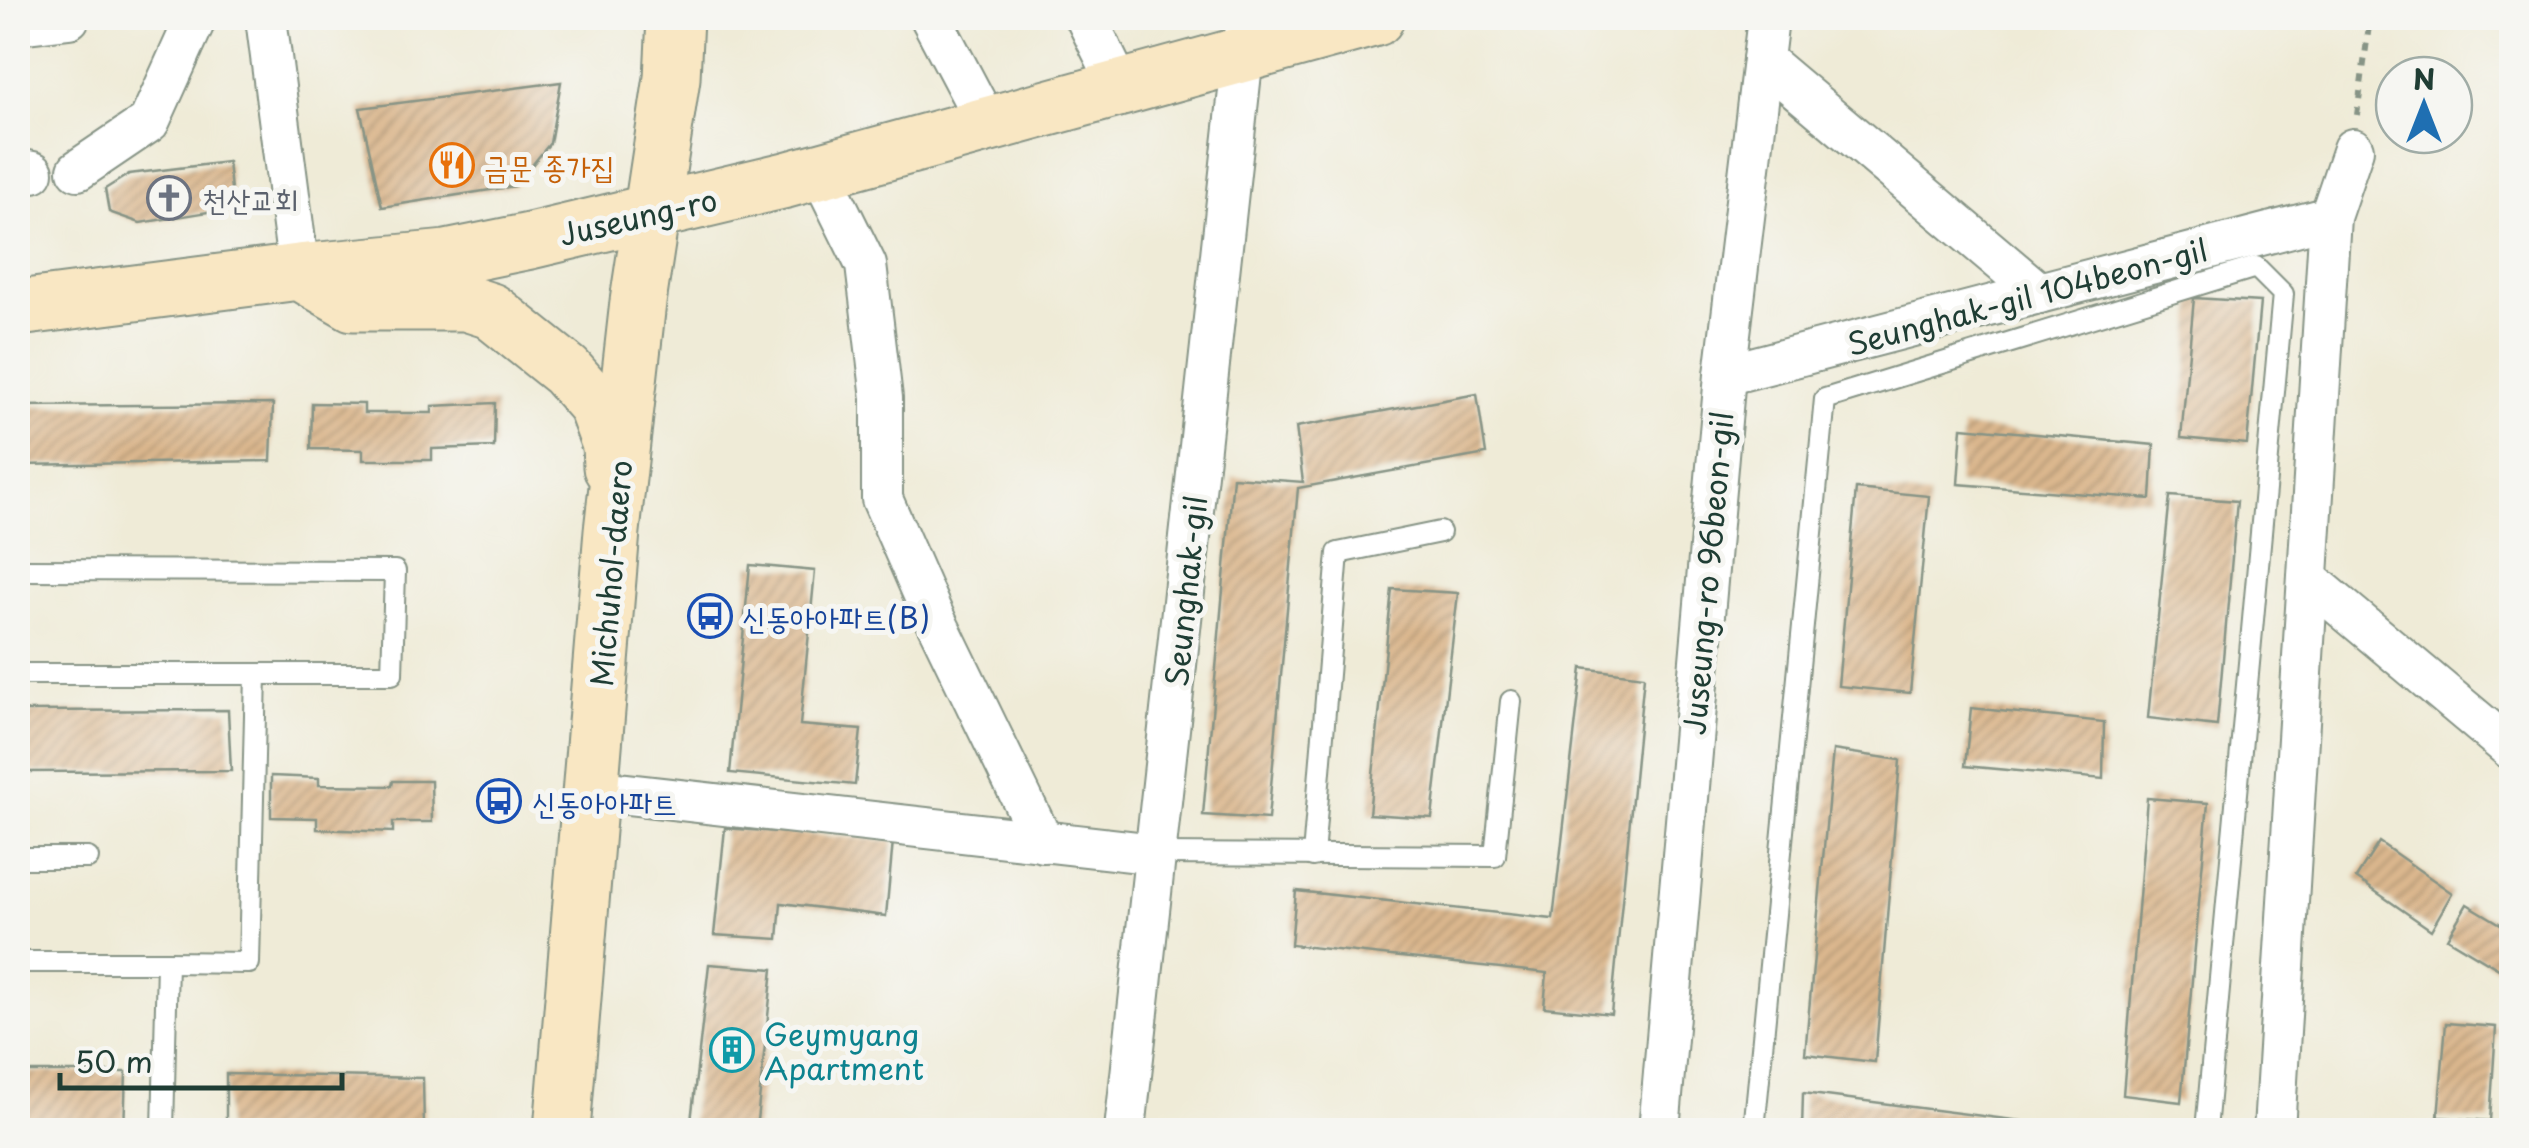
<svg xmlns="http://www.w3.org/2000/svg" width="2529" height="1148" font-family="'Playpen Sans','Poor Story',sans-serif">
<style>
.building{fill:url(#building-hatch)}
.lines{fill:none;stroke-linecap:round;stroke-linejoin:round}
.lane-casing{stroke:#879486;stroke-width:24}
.street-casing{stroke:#879486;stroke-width:44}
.secondary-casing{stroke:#879486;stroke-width:59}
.path{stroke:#879486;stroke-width:6;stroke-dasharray:8 8;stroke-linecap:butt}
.lane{stroke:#fff;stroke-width:20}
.street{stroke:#fff;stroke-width:40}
.secondary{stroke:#f9e7c3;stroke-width:55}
.labels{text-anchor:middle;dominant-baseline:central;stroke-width:10;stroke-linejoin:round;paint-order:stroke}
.food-label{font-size:30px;fill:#c56008;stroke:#f6f6f2;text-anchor:start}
.worship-label{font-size:30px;fill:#5b616d;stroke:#f6f6f2;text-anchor:start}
.street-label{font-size:30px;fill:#1f3d34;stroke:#f6f6f2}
.transit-label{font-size:30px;fill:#164399;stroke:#f6f6f2;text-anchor:start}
.culture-label{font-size:30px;fill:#0d838f;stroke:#f6f6f2;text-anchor:start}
</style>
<defs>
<pattern id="building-hatch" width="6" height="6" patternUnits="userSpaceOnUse" patternTransform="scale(2.5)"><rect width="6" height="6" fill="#dbb78e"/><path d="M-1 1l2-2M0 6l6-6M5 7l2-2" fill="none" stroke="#b19675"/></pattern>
</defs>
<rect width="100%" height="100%" fill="#f6f6f2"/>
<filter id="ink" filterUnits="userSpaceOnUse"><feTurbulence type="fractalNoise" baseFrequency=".01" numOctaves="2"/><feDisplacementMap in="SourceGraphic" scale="20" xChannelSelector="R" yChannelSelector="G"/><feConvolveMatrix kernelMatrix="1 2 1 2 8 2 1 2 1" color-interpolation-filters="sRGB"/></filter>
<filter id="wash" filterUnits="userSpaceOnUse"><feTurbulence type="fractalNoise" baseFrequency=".0048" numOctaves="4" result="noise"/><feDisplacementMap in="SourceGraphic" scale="40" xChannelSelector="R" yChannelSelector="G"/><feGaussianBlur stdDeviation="2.25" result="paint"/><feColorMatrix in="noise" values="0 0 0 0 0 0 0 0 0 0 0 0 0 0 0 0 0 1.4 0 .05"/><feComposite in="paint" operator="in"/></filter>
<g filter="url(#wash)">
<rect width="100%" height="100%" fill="#efebd7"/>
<g id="blocks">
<g class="building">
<polygon points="561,82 550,143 515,186 382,207 360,108"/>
<polygon points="228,162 233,208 140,223 109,212 105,189 129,174"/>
<polygon points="2194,298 2260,302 2247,444 2181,438"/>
<polygon points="1477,394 1486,454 1298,488 1268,819 1203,815 1233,477 1303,482 1296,427"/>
<polygon points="312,403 364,404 364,413 432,413 432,406 495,403 494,447 432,449 432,460 363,460 363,450 311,449"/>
<polygon points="273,404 271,461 18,465 18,406"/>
<polygon points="1962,427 2154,445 2151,499 1958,484"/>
<polygon points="1856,489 1929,496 1910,693 1838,686"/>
<polygon points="2170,496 2237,501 2217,726 2148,718"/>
<polygon points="750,565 815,571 800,725 861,730 855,785 730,773"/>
<polygon points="1392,589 1458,593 1432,818 1369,814"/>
<polygon points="1582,668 1644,676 1611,1014 1544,1007 1547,973 1291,945 1296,891 1553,919"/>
<polygon points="1971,708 2104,722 2103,779 1965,766"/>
<polygon points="228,710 231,771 18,772 18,711"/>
<polygon points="1833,750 1900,760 1875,1062 1805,1054"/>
<polygon points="271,776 319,778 319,785 392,786 393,781 431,781 432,822 393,822 393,832 317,829 317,818 271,817"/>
<polygon points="2147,798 2208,803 2181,1102 2123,1095"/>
<polygon points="725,828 893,841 886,916 781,903 778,939 714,935"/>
<polygon points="2379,842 2452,893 2431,930 2356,878"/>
<polygon points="2467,904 2512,931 2512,977 2447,938"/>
<polygon points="709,964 773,969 756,1130 690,1130"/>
<polygon points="2446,1023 2496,1027 2490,1121 2438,1117"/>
<polygon points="18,1072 126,1072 124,1130 18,1130"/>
<polygon points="226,1074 423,1078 424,1130 226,1130"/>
<polygon points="1803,1093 2077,1128 2077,1130 1802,1130"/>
</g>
</g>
</g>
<g filter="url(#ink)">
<use href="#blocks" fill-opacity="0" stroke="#879486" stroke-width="2.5"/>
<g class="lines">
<g class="lane-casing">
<g id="lane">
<polyline points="18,570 395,571 392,674 18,674"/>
<polyline points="1156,854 1495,856 1511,701"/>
<polyline points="1313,856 1338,553 1440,532"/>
<polyline points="18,858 88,858"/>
<polyline points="18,962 167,962 163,1130"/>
<polyline points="167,962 249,963 256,674"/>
<polyline points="1754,1130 1825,399 2256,267 2283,294 2206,1130"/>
</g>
</g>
<g class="street-casing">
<g id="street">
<polyline points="266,18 299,272"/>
<polyline points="931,18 987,124"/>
<polyline points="1086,18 1120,87"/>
<polyline points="18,24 69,18"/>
<polyline points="1763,60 2039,293"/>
<polyline points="18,169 33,172"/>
<polyline points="78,170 149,122 196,18"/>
<polyline points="819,170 866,265 882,398 882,499 931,611 1043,842"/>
<polyline points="1725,375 2330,217"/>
<polyline points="2308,579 2512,750"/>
<polyline points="592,790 1156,854"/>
<polyline points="1125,1130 1247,18"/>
<polyline points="1659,1130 1725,375 1768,18"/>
<polyline points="2274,1130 2330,217 2353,149"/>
</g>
</g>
<g class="secondary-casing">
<g id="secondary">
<polyline points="310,278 353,303 466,303 491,311 566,371 595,404 610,445 611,467"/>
<polyline points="18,308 299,272 447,258 530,241 786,180 1376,18"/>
<polyline points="562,1130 612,531 638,302 672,78 675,18"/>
</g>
</g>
<polyline class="path" points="2357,115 2370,18"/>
<use href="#lane" class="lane"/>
<use href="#street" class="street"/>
<use href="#secondary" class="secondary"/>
</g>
</g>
<defs>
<g id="restaurant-ring" transform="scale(2.25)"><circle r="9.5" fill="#f6f6f2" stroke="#e8710a" stroke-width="1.5"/><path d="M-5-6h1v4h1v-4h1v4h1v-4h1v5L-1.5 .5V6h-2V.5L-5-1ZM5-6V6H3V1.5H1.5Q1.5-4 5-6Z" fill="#e8710a"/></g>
<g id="church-ring" transform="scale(2.25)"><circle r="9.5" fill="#f6f6f2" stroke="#6b7280" stroke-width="1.5"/><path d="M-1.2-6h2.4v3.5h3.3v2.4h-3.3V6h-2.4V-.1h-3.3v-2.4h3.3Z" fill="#6b7280"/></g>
<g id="bus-ring" transform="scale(2.25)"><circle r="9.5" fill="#f6f6f2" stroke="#1a4fb4" stroke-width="1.5"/><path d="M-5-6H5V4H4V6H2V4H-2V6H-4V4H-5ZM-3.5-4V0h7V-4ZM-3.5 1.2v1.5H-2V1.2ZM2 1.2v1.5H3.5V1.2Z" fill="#1a4fb4"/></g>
<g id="building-ring" transform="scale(2.25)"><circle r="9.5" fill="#f6f6f2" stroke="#0f9aa8" stroke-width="1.5"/><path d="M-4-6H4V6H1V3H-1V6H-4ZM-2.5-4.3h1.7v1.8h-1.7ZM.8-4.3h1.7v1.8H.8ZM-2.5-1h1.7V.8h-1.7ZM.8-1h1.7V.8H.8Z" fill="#0f9aa8"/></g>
</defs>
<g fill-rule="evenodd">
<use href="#restaurant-ring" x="452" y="165"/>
<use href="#church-ring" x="169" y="198"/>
<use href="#bus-ring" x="710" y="616"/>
<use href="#bus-ring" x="499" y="801"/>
<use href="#building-ring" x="732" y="1050"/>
</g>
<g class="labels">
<g class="food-label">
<text x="484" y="165">금문 종가집</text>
</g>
<g class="worship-label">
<text x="202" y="198">천산교회</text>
</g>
<g class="street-label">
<text transform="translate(638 216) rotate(-13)">Juseung-ro</text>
<text transform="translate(2027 296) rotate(-15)">Seunghak-gil 104beon-gil</text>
<text transform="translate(610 573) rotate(-85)">Michuhol-daero</text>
<text transform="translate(1707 573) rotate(-85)">Juseung-ro 96beon-gil</text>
<text transform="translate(1185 591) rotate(-84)">Seunghak-gil</text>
</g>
<g class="transit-label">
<text x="742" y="616">신동아아파트(B)</text>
<text x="532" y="801">신동아아파트</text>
</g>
<g class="culture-label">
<text x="764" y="1033">Geymyang<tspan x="764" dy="34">Apartment</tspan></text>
</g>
</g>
<rect width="2529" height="1148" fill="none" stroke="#f6f6f2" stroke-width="60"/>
<g transform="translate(2424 105)"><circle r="48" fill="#f6f6f2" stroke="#a0aca6" stroke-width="2.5"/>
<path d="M0-8L18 38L0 25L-18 38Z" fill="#1f6fb2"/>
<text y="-15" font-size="28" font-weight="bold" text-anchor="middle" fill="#1f3d34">N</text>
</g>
<path d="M60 1073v15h282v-15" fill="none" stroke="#1f3d34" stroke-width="5"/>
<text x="75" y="1073" font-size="30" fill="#1f3d34" stroke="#f6f6f2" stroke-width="8" paint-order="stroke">50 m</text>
</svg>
